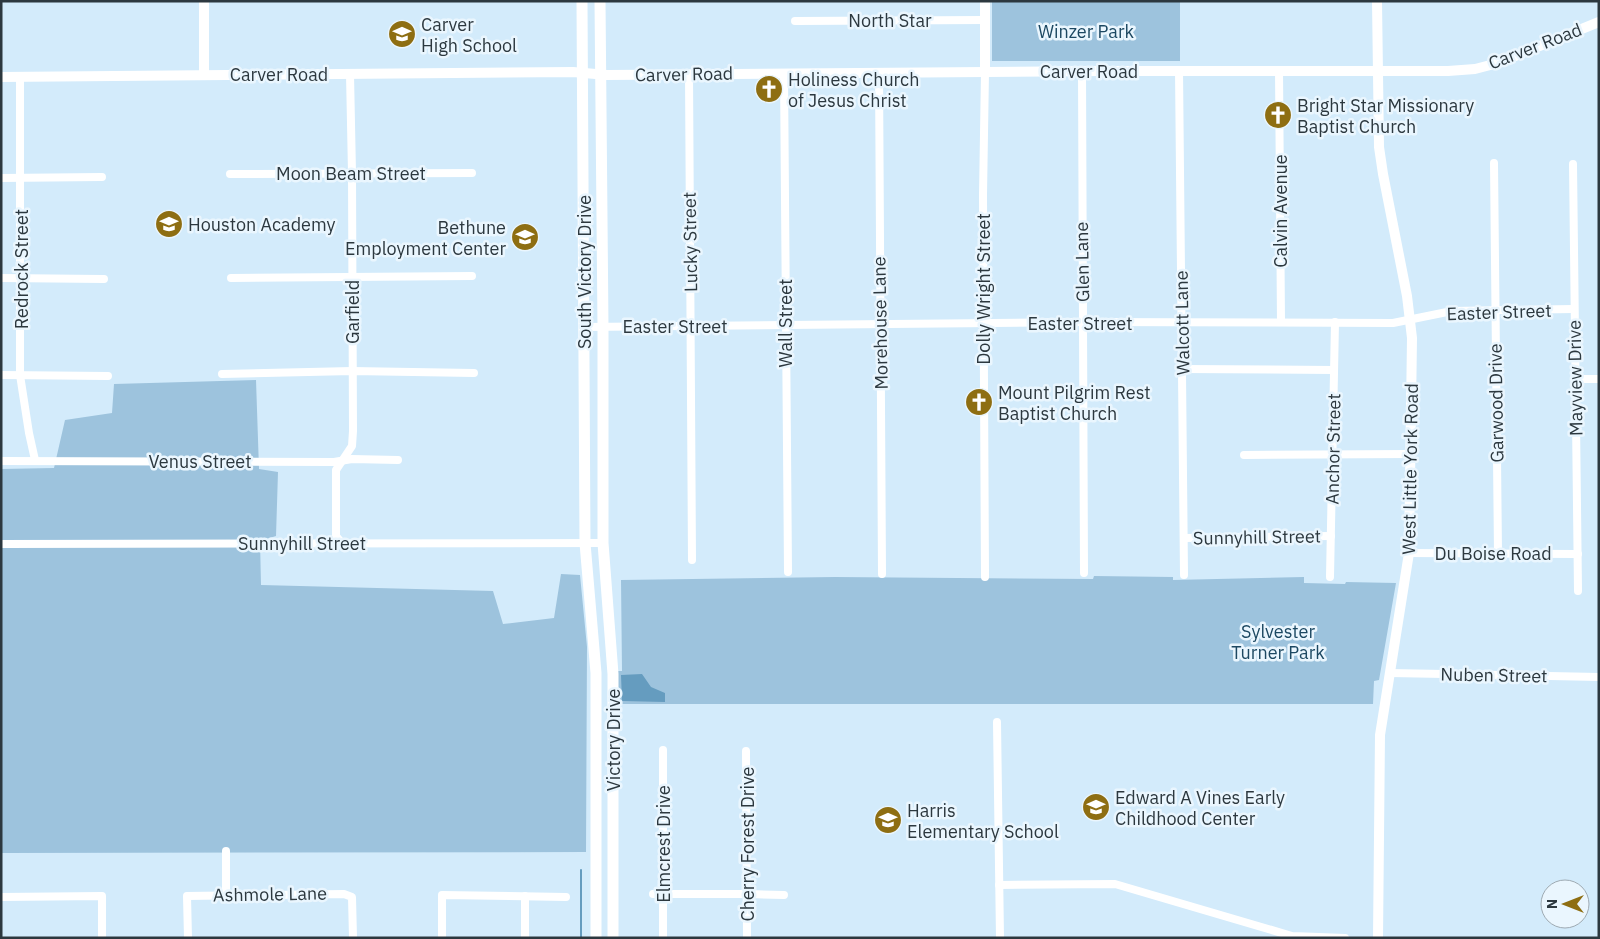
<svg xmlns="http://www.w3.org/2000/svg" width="1600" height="939" font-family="'IBM Plex Sans',sans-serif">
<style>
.green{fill:#9dc3dd}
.water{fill:#659cbf}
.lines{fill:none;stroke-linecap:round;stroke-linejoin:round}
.stream{stroke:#659cbf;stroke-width:2}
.minor{stroke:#fff;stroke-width:8}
.tertiary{stroke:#fff;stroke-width:10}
.secondary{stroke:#fff;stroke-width:11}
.labels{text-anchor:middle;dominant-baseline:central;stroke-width:5;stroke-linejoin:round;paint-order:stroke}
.street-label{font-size:18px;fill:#2c383f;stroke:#eaf6fe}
.poi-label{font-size:18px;fill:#2c383f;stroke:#eaf6fe;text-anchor:start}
.park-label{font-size:18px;fill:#1c4862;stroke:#eaf6fe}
</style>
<rect width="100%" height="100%" fill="#d3ebfb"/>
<g class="green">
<rect x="992" y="1" width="188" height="60"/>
<polygon points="256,380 259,469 278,472 276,536 260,541 261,585 493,591 503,624 554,618 561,574 580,575 587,647 586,852 1,853 1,469 54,468 65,420 112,413 114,384"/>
<polygon points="1094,576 1173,577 1173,580 1304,577 1304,583 1345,584 1346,582 1396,583 1379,680 1374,681 1373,704 618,704 618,671 622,671 621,580 835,577 1093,579"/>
</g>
<polygon class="water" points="642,674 651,687 665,693 665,702 622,701 621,675"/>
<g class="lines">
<polyline class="stream" points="581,870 581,938"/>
<g class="minor">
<polyline points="795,21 985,20"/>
<polyline points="1179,70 1184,575"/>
<polyline points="1279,70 1281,322"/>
<polyline points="1082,71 1084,573"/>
<polyline points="879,72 882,574"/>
<polyline points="985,72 983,195 985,577"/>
<polyline points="784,73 788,572"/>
<polyline points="689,74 692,560"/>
<polyline points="20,77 20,375 29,433 35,460"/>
<polyline points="1494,163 1498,554"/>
<polyline points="1573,164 1578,591"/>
<polyline points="230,174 472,173"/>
<polyline points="1,178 102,177"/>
<polyline points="1,278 104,279"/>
<polyline points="231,278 472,276"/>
<polyline points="584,327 1083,322 1393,323 1452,311 1574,309"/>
<polyline points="1182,369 1334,370"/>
<polyline points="222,374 352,371 474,373"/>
<polyline points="1,375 108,376"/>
<polyline points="1575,379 1599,379"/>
<polyline points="1244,455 1410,454"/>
<polyline points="1,461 334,462 352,459 398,460"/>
<polyline points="1184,538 1331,536"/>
<polyline points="342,543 336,536 336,470 352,446 353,431 352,173 350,74"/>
<polyline points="1,544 603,543"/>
<polyline points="1409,553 1578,554"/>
<polyline points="1330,577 1335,322"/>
<polyline points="1390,673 1599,677"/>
<polyline points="997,722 1000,938"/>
<polyline points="663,750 663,938"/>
<polyline points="746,751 747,938"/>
<polyline points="226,851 226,894"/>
<polyline points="999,885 1115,884 1292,936 1345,938"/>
<polyline points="653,894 748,894 784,895"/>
<polyline points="1,897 102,896 102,938"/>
<polyline points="188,938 187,896 344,894 352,897 353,938"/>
<polyline points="442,938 442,895 566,897"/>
<polyline points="525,938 525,896"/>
</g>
<g class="tertiary">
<polyline points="204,1 204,75"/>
<polyline points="1377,1 1379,147 1383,174 1407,296 1412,338 1409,553 1380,735 1378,938"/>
<polyline points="985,72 985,1"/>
<polyline points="1,77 573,72 607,75 1104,71 1448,71 1475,69 1498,63 1599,22"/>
</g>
<g class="secondary">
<polyline points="582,1 585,543 596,673 596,938"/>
<polyline points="600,1 603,327 603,543 613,674 613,938"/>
</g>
</g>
<defs>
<g id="school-disc" transform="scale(1.4375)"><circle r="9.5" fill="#8e6e12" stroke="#eaf6fe"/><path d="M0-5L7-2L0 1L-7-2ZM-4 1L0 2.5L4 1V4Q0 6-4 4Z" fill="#fff"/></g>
<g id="church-disc" transform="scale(1.4375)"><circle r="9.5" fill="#8e6e12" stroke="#eaf6fe"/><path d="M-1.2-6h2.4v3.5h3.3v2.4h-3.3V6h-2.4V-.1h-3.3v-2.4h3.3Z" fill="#fff"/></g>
</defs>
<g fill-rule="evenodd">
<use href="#school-disc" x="402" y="34"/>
<use href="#church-disc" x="769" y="89"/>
<use href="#church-disc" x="1278" y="115"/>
<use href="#school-disc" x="169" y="224"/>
<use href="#school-disc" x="525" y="237"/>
<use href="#church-disc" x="979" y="402"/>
<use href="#school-disc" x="1096" y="807"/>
<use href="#school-disc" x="888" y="820"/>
</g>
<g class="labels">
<g class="street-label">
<text x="890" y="20">North Star</text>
<text transform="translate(1535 46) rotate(-21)">Carver Road</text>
<text x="1089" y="71">Carver Road</text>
<text x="279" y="74">Carver Road</text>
<text transform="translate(684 74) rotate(-1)">Carver Road</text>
<text x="351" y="173">Moon Beam Street</text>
<text transform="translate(1280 211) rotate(-90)">Calvin Avenue</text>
<text transform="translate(690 242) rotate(-91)">Lucky Street</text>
<text transform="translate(1082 262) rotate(-91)">Glen Lane</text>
<text transform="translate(21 269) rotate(-90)">Redrock Street</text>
<text transform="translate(584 272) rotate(-90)">South Victory Drive</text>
<text transform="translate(983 289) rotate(-90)">Dolly Wright Street</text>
<text transform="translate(352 312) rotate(-90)">Garfield</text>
<text transform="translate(1499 312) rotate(-2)">Easter Street</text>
<text transform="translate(785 323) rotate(-90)">Wall Street</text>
<text transform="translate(880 323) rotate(-91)">Morehouse Lane</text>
<text x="1080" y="323">Easter Street</text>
<text transform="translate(1182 323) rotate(-91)">Walcott Lane</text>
<text x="675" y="326">Easter Street</text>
<text transform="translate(1575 378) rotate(-91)">Mayview Drive</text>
<text transform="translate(1496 403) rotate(-91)">Garwood Drive</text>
<text transform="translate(1333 449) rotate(-89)">Anchor Street</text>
<text x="200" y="461">Venus Street</text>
<text transform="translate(1410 469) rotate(-89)">West Little York Road</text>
<text transform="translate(1257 537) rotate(-1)">Sunnyhill Street</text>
<text x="302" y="543">Sunnyhill Street</text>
<text x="1493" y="553">Du Boise Road</text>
<text transform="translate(1494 675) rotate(1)">Nuben Street</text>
<text transform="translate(613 740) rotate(-90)">Victory Drive</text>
<text transform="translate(663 844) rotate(-90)">Elmcrest Drive</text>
<text transform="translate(747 844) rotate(-90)">Cherry Forest Drive</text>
<text transform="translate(270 894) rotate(-1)">Ashmole Lane</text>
</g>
<g class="poi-label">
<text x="421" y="24">Carver<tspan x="421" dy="21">High School</tspan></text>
<text x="788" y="79">Holiness Church<tspan x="788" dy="21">of Jesus Christ</tspan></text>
<text x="1297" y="105">Bright Star Missionary<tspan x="1297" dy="21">Baptist Church</tspan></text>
<text x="188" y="224">Houston Academy</text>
<text x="506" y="227" text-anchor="end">Bethune<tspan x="506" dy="21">Employment Center</tspan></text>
<text x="998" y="392">Mount Pilgrim Rest<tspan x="998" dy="21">Baptist Church</tspan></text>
<text x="1115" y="797">Edward A Vines Early<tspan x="1115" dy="21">Childhood Center</tspan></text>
<text x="907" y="810">Harris<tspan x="907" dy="21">Elementary School</tspan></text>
</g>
<g class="park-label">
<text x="1086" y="31">Winzer Park</text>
<text x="1278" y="631">Sylvester<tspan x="1278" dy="21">Turner Park</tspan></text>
</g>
</g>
<rect width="1600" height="939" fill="none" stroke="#2c383f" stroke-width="5"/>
<g transform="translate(1565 904) rotate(270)"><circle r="24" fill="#eaf6fe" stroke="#9eaab2"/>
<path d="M0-4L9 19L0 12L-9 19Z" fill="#8e6e12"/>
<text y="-8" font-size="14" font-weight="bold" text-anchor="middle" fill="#2c383f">N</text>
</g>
</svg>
